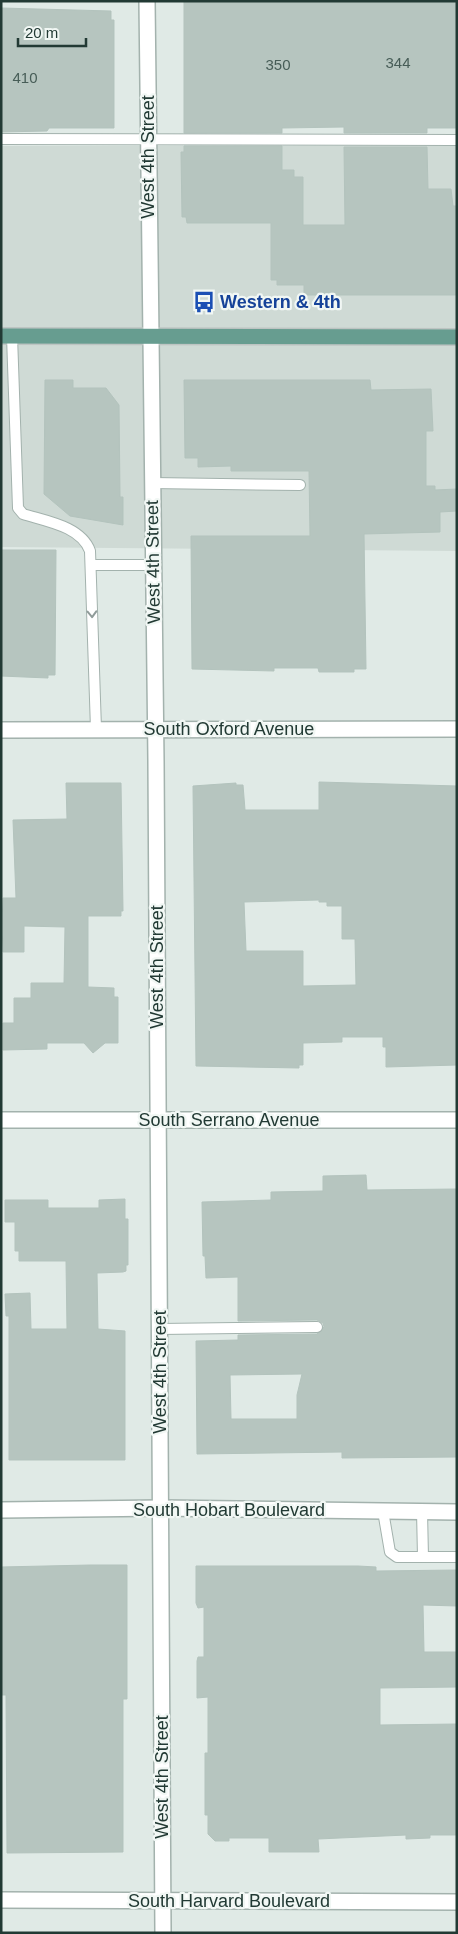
<svg xmlns="http://www.w3.org/2000/svg" width="458" height="1934" font-family="Helvetica,sans-serif">
<style>
.built{fill:#cfdad5}
.building{fill:#b6c5bf;stroke:#b3c3bd;fill-rule:evenodd}
.lines{fill:none;stroke-linecap:round;stroke-linejoin:round}
.service-casing{stroke:#a3b2ad;stroke-width:12}
.minor-casing{stroke:#a3b2ad;stroke-width:18}
.tertiary-casing{stroke:#a3b2ad;stroke-width:18}
.primary-casing{stroke:#bdc4c2;stroke-width:18}
.service{stroke:#fff;stroke-width:10}
.minor{stroke:#fff;stroke-width:15}
.tertiary{stroke:#fff;stroke-width:15}
.primary{stroke:#679d90;stroke-width:15}
.oneway{stroke:#909c9a}
.labels{text-anchor:middle;dominant-baseline:central;stroke-width:4.5;stroke-linejoin:round;paint-order:stroke}
.number-label{font-size:15px;fill:#475d57}
.street-label{font-size:18px;fill:#223a34;stroke:#f1f7f4}
.transit-label{font-size:18px;font-weight:bold;fill:#164399;stroke:#f1f7f4;text-anchor:start}
</style>
<rect width="100%" height="100%" fill="#e0eae6"/>
<polygon class="built" points="1,146 457,146 457,551 1,547"/>
<g class="building">
<polygon points="184,1 457,1 457,128 427,128 427,133 344,133 344,127 282,128 282,133 184,133"/>
<polygon points="1,8 111,11 111,20 114,20 114,128 49,128 47,131 1,132"/>
<polygon points="184,146 282,146 282,170 294,170 294,177 303,177 303,225 345,225 344,147 427,147 428,189 451,189 453,206 457,206 457,295 304,295 304,285 277,285 277,280 271,280 271,223 187,223 186,217 182,217 181,152 184,152"/>
<polygon points="45,380 73,380 73,388 106,388 119,405 120,497 123,497 123,525 70,516 44,494"/>
<polygon points="184,380 370,380 371,390 431,389 433,431 426,431 426,486 435,486 435,490 457,489 457,511 440,512 440,532 364,534 366,669 354,669 354,672 319,672 318,668 274,668 274,671 192,669 191,536 310,536 309,471 231,471 231,466 198,467 198,458 185,458"/>
<polygon points="1,550 56,550 55,675 48,675 48,678 1,676"/>
<path d="M319,782L457,786V1065L386,1067V1047H383V1037H342V1042L303,1043V1065H299V1068L196,1066L193,786L236,783V785H243L245,810H319ZM319,900V902H327V906H342V939H355L356,985L303,986V951H246L244,902Z"/>
<polygon points="66,783 121,783 123,911 121,911 121,916 88,916 88,987 114,988 114,997 118,997 118,1043 105,1043 93,1053 84,1043 47,1043 47,1049 3,1050 3,1023 14,1023 14,998 31,998 31,983 64,983 65,927 24,926 24,952 3,952 2,923 3,898 16,898 13,820 67,819"/>
<path d="M366,1175L367,1190L457,1189V1457L342,1458V1452L197,1454L196,1341L238,1340V1335L317,1334L324,1327L323,1323L317,1320L238,1321V1277L206,1278L205,1256H203L202,1202L271,1200V1192L323,1191V1176ZM302,1374L297,1395V1419H231L230,1375Z"/>
<polygon points="125,1199 125,1219 128,1219 128,1265 126,1265 126,1271 123,1272 97,1273 98,1329 125,1331 125,1460 9,1460 9,1316 6,1316 5,1294 30,1293 31,1329 67,1329 66,1261 19,1261 19,1251 15,1251 15,1222 5,1222 5,1200 48,1200 48,1208 99,1208 99,1200"/>
<polygon points="90,1565 127,1565 127,1699 123,1699 123,1852 7,1853 6,1695 1,1695 1,1567"/>
<polygon points="196,1566 358,1566 376,1567 376,1571 457,1570 457,1606 423,1605 424,1652 457,1652 457,1687 380,1688 380,1725 457,1724 457,1835 430,1835 430,1838 406,1839 406,1835 318,1839 319,1852 269,1852 269,1838 229,1838 229,1841 215,1841 208,1834 208,1815 205,1815 205,1753 208,1753 208,1697 197,1698 197,1661 198,1657 204,1657 204,1607 198,1608 196,1603"/>
</g>
<g class="lines">
<g class="service-casing">
<g id="service">
<polyline points="1,139 457,140"/>
<path d="M12,336L18,508L23,514C45,521 81,526 90,551L96,729"/>
<polyline points="152,483 300,485"/>
<polyline points="91,565 154,565"/>
<polyline points="160,1329 317,1327"/>
<polyline points="383,1511 390,1552 397,1557 457,1557"/>
<polyline points="422,1511 423,1557"/>
</g>
</g>
<g class="minor-casing">
<g id="minor">
<polyline points="147,1 156,761 163,1933"/>
<polyline points="1,730 457,729"/>
<polyline points="1,1120 457,1120"/>
<polyline points="1,1510 161,1508 457,1512"/>
</g>
</g>
<g class="tertiary-casing">
<polyline id="tertiary" points="1,1900 457,1902"/>
</g>
<g class="primary-casing">
<polyline id="primary" points="1,336 457,337"/>
</g>
<use href="#service" class="service"/>
<use href="#minor" class="minor"/>
<use href="#tertiary" class="tertiary"/>
<use href="#primary" class="primary"/>
</g>
<defs><path id="oneway-chevron" d="M-2-3.5L2.5 0L-2 3.5" fill="none" stroke-width="1.6" stroke-linecap="round" stroke-linejoin="round" transform="scale(1.25)"/></defs>
<use class="oneway" href="#oneway-chevron" transform="translate(92 614) rotate(88)"/>
<defs>
<g id="bus-bare" transform="scale(1.725)"><path d="M-5-6H5V4H4V6H2V4H-2V6H-4V4H-5ZM-3.5-4V0h7V-4ZM-3.5 1.2v1.5H-2V1.2ZM2 1.2v1.5H3.5V1.2Z" fill="#1a4fb4" stroke="#f1f7f4" stroke-width="2.5" paint-order="stroke"/></g>
</defs>
<g fill-rule="evenodd">
<use href="#bus-bare" x="204" y="302"/>
</g>
<g class="labels">
<g class="number-label">
<text x="398" y="62">344</text>
<text x="278" y="64">350</text>
<text x="25" y="77">410</text>
</g>
<g class="street-label">
<text transform="translate(148 157) rotate(-90)">West 4th Street</text>
<text transform="translate(153 562) rotate(-91)">West 4th Street</text>
<text x="229" y="729">South Oxford Avenue</text>
<text transform="translate(157 967) rotate(-90)">West 4th Street</text>
<text x="229" y="1120">South Serrano Avenue</text>
<text transform="translate(160 1372) rotate(-90)">West 4th Street</text>
<text x="229" y="1510">South Hobart Boulevard</text>
<text transform="translate(162 1777) rotate(-90)">West 4th Street</text>
<text x="229" y="1901">South Harvard Boulevard</text>
</g>
<g class="transit-label">
<text x="220" y="302">Western &amp; 4th</text>
</g>
</g>
<rect width="458" height="1934" fill="none" stroke="#223a34" stroke-width="5"/>
<path d="M18 38v8h68v-8" fill="none" stroke="#223a34" stroke-width="2.5"/>
<text x="25" y="38" font-size="15" fill="#223a34" stroke="#f1f7f4" stroke-width="4" paint-order="stroke">20 m</text>
</svg>
